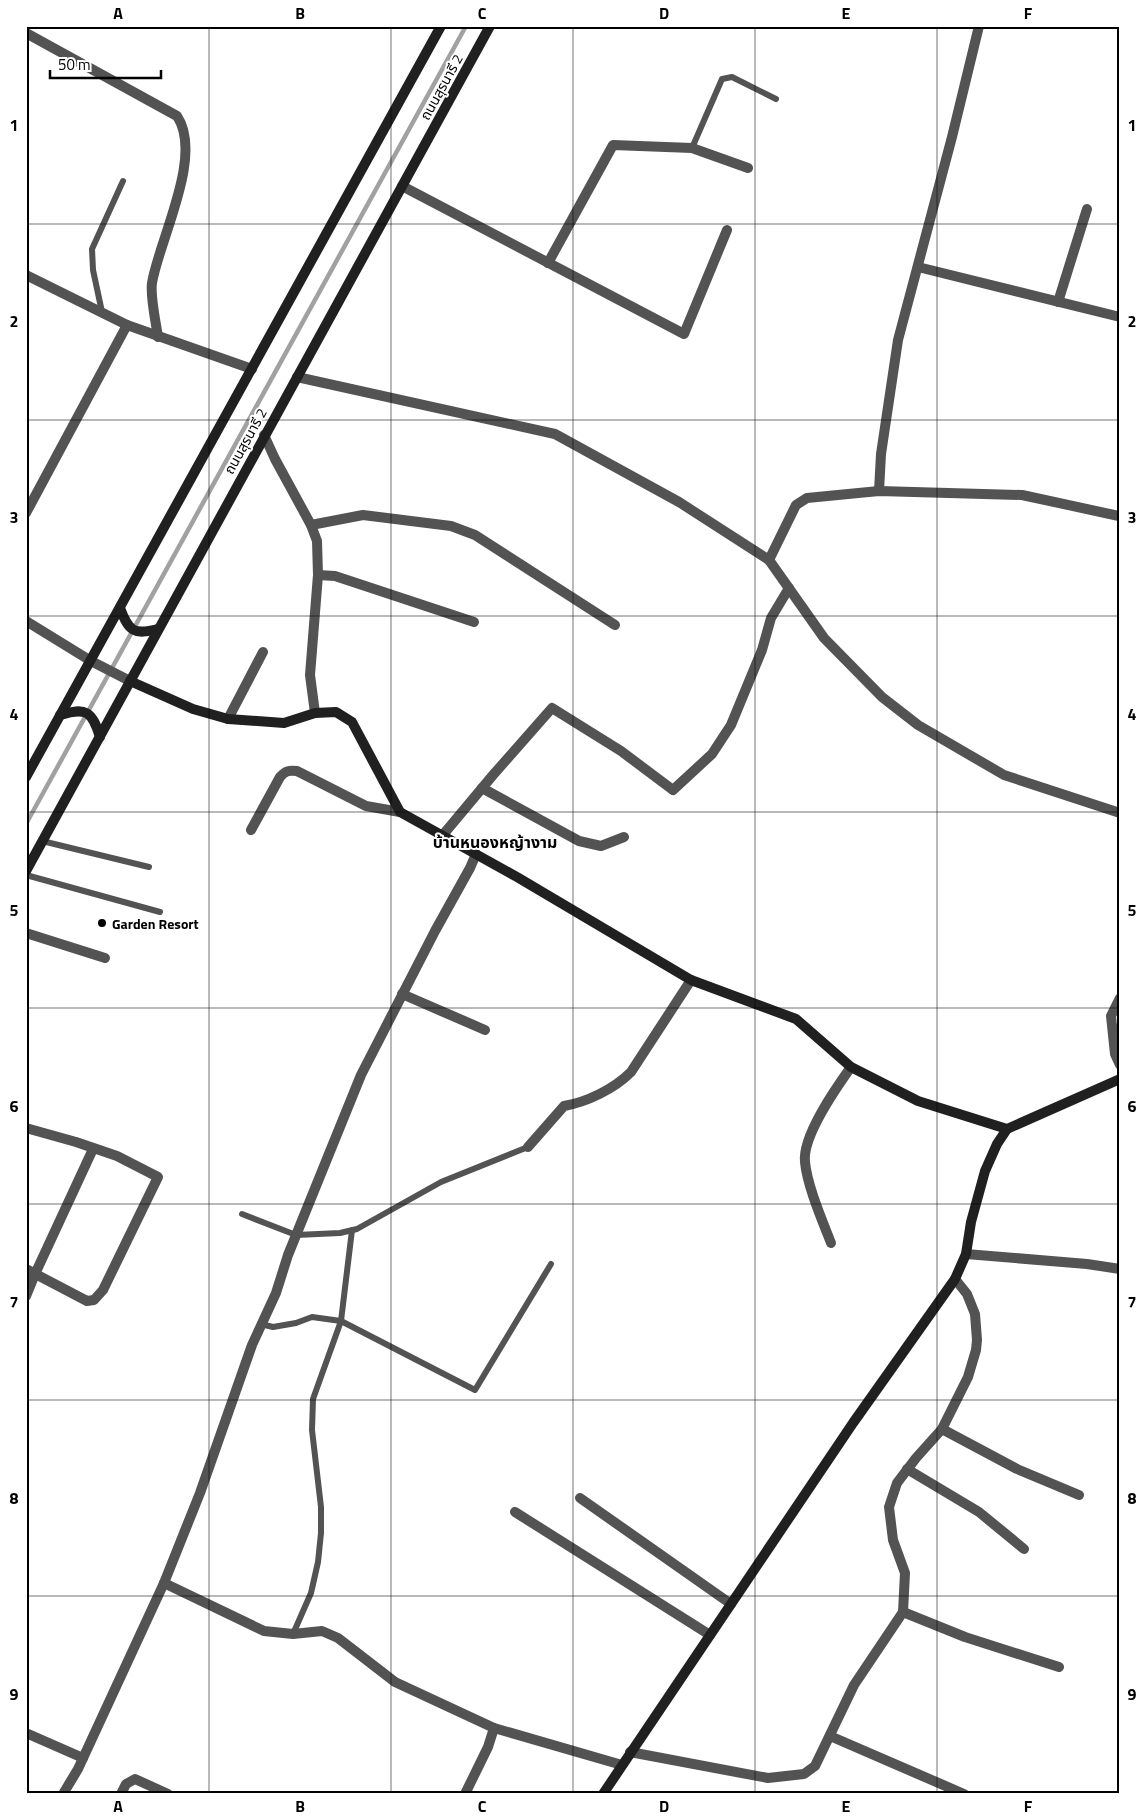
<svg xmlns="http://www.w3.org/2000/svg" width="1146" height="1820" font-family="'Titillium Web','Noto Sans Thai',sans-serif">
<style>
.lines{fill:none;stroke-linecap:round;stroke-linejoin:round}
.stream{stroke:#a1a1a1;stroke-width:4.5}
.lane{stroke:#535353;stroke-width:6}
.street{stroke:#535353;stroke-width:10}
.secondary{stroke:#202020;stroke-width:10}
.grid{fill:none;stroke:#000;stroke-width:1;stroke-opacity:0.55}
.poi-dot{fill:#000;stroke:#fff;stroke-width:2}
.labels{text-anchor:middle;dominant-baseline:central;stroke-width:4;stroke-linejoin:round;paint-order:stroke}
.street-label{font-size:14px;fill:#000;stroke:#fff}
.poi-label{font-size:14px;font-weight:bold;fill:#000;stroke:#fff;text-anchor:start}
.quarter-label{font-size:16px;font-weight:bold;fill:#000;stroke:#fff}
.neatline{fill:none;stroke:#000;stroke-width:2}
.grid-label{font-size:16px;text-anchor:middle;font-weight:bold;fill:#000}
</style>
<rect width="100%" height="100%" fill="#fff"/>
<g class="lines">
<polyline class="stream" points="26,824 466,26"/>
<g class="lane">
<polyline points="692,148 722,79 732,77 776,99"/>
<polyline points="102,312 93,270 92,249 123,181"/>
<polyline points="42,841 149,867"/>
<polyline points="26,875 160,912"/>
<polyline points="242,1214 296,1235 340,1233 357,1229 441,1182 528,1147"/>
<polyline points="261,1324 273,1327 296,1323 312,1317 341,1321 475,1390 551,1264"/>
<polyline points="293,1634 311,1593 318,1562 321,1533 321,1507 312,1430 313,1399 341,1321 352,1230"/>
</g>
<g class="street">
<path d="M26,33L177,116C204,156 159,240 152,283C150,296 156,323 158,337"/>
<polyline points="402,186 684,334 727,230"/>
<polyline points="548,263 613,145 692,148 748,168"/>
<polyline points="918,267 1120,317"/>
<polyline points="26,275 127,325 252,369"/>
<polyline points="1058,302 1087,209"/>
<polyline points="297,377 555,434 679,502 769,560 824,638 882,697 918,725 1004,775 1120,813"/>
<polyline points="264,435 275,459 311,525 317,541 318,575 310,675 315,713"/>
<polyline points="879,491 881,454 898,340 952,137 979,26"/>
<polyline points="26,513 127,325"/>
<polyline points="311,525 363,515 451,526 475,535 615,625"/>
<polyline points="769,560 796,505 807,498 879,491 1022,495 1119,516"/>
<polyline points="318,575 335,576 474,622"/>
<polyline points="26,621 91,661 130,681"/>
<polyline points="228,719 263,652"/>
<polyline points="482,788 579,841 601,846 624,837"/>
<path d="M251,830L280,777C285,771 289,770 297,771L366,806L400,812"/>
<polyline points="442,836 493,775 552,708 621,751 673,790 712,754 731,725 762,650 771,618 789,588"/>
<polyline points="26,933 105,958"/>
<polyline points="402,994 485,1030"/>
<polyline points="1120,998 1111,1016 1115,1054 1120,1065"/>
<polyline points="26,1128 76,1142 117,1156 158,1177 103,1290 94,1300 87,1301 26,1269"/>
<path d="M528,1147L564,1106C587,1102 614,1089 631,1072L691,980"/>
<path d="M831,1243C822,1220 807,1185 805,1162C802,1136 836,1088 851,1067"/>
<polyline points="966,1254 1087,1264 1120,1269"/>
<polyline points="26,1296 35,1274 93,1149"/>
<polyline points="942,1429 1017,1469 1079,1495"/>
<polyline points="907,1469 979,1512 1024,1549"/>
<polyline points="580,1498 731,1604"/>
<polyline points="515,1512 710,1635"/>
<polyline points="164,1583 264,1631 293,1634 322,1631 338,1638 395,1682 494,1728 622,1765"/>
<polyline points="903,1612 965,1637 1059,1667"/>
<polyline points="26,1733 83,1758"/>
<polyline points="830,1736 964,1794"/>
<polyline points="630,1752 768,1778 804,1774 815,1766 854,1685 903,1612 905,1573 893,1540 889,1507 897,1483 916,1458 942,1429 968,1377 976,1350 977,1340 975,1314 967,1294 955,1279"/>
<polyline points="63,1794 78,1769 164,1583 200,1493 252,1345 276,1293 288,1255 361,1075 435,931 470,868 476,854"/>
<polyline points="121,1794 126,1784 135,1779 168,1794"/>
<polyline points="465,1794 488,1747 494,1728"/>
</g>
<g class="secondary">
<path d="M120,608C129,632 134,635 158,629"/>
<polyline points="130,681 193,709 228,719 284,723 315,713 336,712 352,722 400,812 517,877 691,980 796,1019 851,1067 918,1101 1007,1129"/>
<path d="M60,715C86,707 92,711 100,737"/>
<polyline points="26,777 441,26"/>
<polyline points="26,871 490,26"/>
<polyline points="603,1794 853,1423 955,1279 966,1254 971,1222 985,1171 997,1144 1007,1129 1120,1079"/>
</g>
</g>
<path class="grid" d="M209,26V1794M391,26V1794M573,26V1794M755,26V1794M937,26V1794M26,224H1120M26,420H1120M26,616H1120M26,812H1120M26,1008H1120M26,1204H1120M26,1400H1120M26,1596H1120"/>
<circle class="poi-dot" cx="102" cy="923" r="5"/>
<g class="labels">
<g class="street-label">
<text transform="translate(441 87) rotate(-61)">ถนนสุรนารี 2</text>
<text transform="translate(245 441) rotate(-61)">ถนนสุรนารี 2</text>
</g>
<g class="poi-label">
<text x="112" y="923">Garden Resort</text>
</g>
<g class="quarter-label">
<text x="495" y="842">บ้านหนองหญ้างาม</text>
</g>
</g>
<rect width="1146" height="1820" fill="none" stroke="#ffffff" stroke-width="55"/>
<path d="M50 70v8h111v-8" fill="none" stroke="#000000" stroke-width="2.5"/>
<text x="58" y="70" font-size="15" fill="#000000" stroke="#ffffff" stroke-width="4" paint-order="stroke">50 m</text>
<rect x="28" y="28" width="1090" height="1764" class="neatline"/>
<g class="grid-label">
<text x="118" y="19">A</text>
<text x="300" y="19">B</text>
<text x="482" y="19">C</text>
<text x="664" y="19">D</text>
<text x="846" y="19">E</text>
<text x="1028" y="19">F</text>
<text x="14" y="131">1</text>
<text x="1132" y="131">1</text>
<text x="14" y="327">2</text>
<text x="1132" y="327">2</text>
<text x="14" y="523">3</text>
<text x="1132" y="523">3</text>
<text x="14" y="720">4</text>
<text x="1132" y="720">4</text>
<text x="14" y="916">5</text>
<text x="1132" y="916">5</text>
<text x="14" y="1112">6</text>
<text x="1132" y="1112">6</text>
<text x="14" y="1308">7</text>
<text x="1132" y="1308">7</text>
<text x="14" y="1504">8</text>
<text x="1132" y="1504">8</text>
<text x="14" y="1700">9</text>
<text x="1132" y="1700">9</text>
<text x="118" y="1812">A</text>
<text x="300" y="1812">B</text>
<text x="482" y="1812">C</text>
<text x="664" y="1812">D</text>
<text x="846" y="1812">E</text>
<text x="1028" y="1812">F</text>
</g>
</svg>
